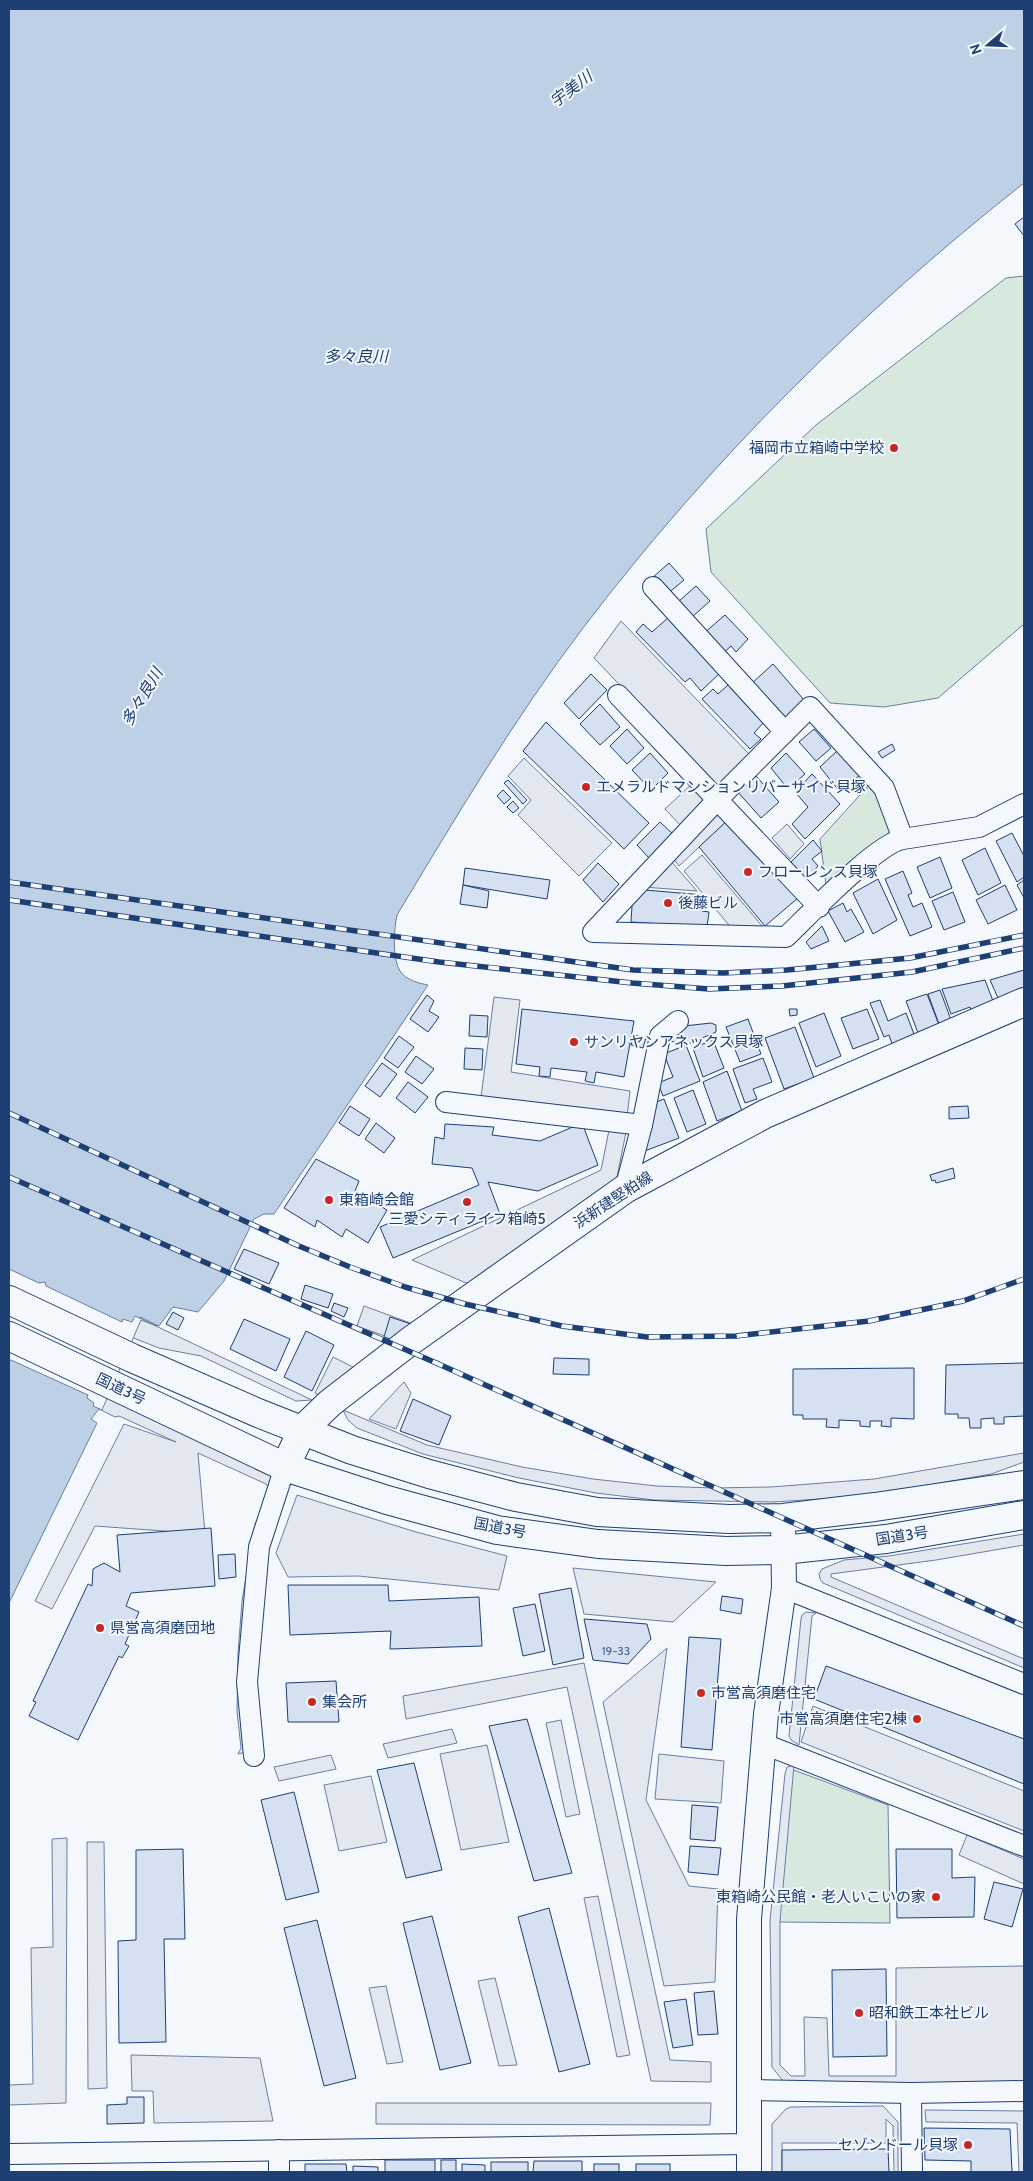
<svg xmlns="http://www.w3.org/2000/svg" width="1033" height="2181" font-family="Cabin,'Noto Sans JP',sans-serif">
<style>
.green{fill:#d7e8df;stroke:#687fa3}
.parking{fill:#e3e8f0;stroke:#687fa3}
.water{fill:#bed0e5;stroke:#687fa3}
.pier{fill:#f4f7fb;stroke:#687fa3}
.building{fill:#d5e0f0;stroke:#1d3f73}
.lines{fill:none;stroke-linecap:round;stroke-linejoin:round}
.minor-casing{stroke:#1d3f73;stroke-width:22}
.tertiary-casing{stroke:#1d3f73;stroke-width:26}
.secondary-casing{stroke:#1d3f73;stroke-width:30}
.trunk-casing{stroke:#1d3f73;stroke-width:30}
.minor{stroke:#f4f7fb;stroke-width:20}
.tertiary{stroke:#f4f7fb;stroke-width:24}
.secondary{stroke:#f4f7fb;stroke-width:28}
.trunk{stroke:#f4f7fb;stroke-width:28}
.rail-casing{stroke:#1d3f73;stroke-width:5.5}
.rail{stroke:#f4f7fb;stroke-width:4;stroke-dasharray:11;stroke-linecap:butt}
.poi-dot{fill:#c62828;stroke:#f4f7fb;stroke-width:2}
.labels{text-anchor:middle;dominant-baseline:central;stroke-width:4;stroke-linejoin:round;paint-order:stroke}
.number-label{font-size:12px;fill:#4b6792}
.poi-label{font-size:15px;fill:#1d3f73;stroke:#f4f7fb;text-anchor:start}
.street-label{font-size:15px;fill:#1d3f73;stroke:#f4f7fb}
.water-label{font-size:16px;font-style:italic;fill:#1d3f73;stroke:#f4f7fb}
</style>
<rect width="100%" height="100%" fill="#f4f7fb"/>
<g class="green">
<polygon points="1024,276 1024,624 938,698 884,707 830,703 711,572 706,529 816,425 1006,278"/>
<polygon points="868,786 879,795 892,830 826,885 820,839"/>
<polygon points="791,1769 888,1805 890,1923 778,1922"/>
</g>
<g class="parking">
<polygon points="621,621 751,756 719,789 594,658"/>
<polygon points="524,758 612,843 579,876 518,815 531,800 508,776"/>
<polygon points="695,781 711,797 681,826 665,809"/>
<polygon points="719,805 730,818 679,866 670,854"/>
<polygon points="787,824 804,844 790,859 772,838"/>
<polygon points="702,855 763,927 733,930 684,871"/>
<polygon points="670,860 697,891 643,887"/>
<polygon points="494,997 520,1000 511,1072 630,1091 627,1117 481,1097"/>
<polygon points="609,1130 626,1132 615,1187 471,1285 412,1260 601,1170"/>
<polygon points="364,1306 416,1325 396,1340 357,1326"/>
<polygon points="135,1316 139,1318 312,1400 296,1401 201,1356 159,1348 131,1337"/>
<polygon points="9,1346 273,1469 273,1499 245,1751 242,1753 238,1754 241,1748 237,1711 238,1653 242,1601 255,1524 270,1490 266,1484 198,1453 205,1534 95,1526 52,1609 35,1601 124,1424 176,1442 119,1416 115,1417 93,1406"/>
<polygon points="333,1357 359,1370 326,1399 315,1393"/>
<polygon points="404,1382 411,1393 396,1429 369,1419"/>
<polygon points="343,1410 427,1445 522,1467 593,1479 657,1486 714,1488 771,1487 874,1479 1024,1453 1024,1462 991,1474 866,1496 773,1502 654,1500 596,1493 519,1478 423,1454 357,1428 348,1420"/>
<polygon points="297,1495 416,1532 507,1556 499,1590 358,1576 288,1577 276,1553"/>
<polygon points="1024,1534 1024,1545 936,1560 831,1574 831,1577 1024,1659 1024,1668 823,1583 820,1579 819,1574 822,1569 844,1560 889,1556"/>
<polygon points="573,1568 716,1582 673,1622 584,1614"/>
<polygon points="806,1612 816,1613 812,1616 799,1745 791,1740 789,1736 801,1619 802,1615"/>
<polygon points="667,1648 646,1800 689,1886 718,1889 715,1982 664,1986 603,1702"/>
<polygon points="584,1663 670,2060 711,2062 711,2082 651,2081 567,1687 406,1719 403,1696"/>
<polygon points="813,1706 1024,1791 1024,1831 801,1742"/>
<polygon points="561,1720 580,1814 566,1817 546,1723"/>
<polygon points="452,1729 457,1743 388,1758 383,1744"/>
<polygon points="487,1745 509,1842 461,1850 440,1754"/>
<polygon points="659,1754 724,1761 721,1803 655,1799"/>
<polygon points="331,1755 336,1769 279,1781 274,1767"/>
<polygon points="794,1765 780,1921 780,2065 791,2076 805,2076 804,2017 827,2018 829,2076 896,2076 896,1968 1024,1966 1024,2083 790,2084 783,2081 772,2067 770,1921 785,1774 787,1767"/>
<polygon points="371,1776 387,1842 339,1851 324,1785"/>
<polygon points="967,1835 1024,1859 1024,1884 959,1855"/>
<polygon points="67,1838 66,2103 9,2105 9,2085 33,2084 31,1948 53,1947 52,1839"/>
<polygon points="87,1842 104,1842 107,2088 88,2089"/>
<polygon points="598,1896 630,2055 617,2057 584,1898"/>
<polygon points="495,1978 517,2065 499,2066 478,1981"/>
<polygon points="386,1986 403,2062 387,2064 369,1988"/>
<polygon points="131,2055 260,2058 273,2121 154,2123 153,2091 132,2091"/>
<polygon points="376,2103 711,2103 710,2125 376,2124"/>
<polygon points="883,2106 898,2122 898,2172 894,2172 893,2126 886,2119 886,2143 782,2143 782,2172 772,2172 772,2124 786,2109 791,2107"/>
<polygon points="925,2110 1024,2111 1024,2172 1019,2172 1017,2123 926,2122"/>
</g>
<path class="water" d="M9,9H1024V183C859,313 710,461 583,628C514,719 456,817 397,915C394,928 392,959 400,971C406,980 418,983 428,985L274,1214H264L254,1219L224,1281L198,1312L173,1307L159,1326L140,1317L99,1409L91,1419L97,1423L9,1603Z"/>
<polygon class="pier" points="9,1269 39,1283 45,1282 46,1286 122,1322 123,1319 132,1322 135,1316 157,1326 141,1320 102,1410 93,1406 94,1403 87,1398 88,1395 11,1360 9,1361"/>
<g class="building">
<polygon points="1024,217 1024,236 1015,224"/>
<polygon points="669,563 684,580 666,595 652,578"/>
<polygon points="696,586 710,601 692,617 678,602"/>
<polygon points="725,615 748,639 736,652 731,646 721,655 703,634"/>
<polygon points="669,617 720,673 701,691 690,678 685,682 636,632 643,624 652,632"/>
<polygon points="773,664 805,701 783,720 751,684"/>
<polygon points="591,674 607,690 579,719 564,703"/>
<polygon points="728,685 763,723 754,733 761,739 750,749 702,699 713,689 718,694"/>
<polygon points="600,704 620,727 600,745 580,724"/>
<polygon points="546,722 649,823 624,849 523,751"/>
<polygon points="627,729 644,748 627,764 610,746"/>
<polygon points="814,729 831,748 816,761 799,742"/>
<polygon points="892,744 895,750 882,758 878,752"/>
<polygon points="838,750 860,775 840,792 820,767"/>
<polygon points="650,753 668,773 651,790 632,770"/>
<polygon points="786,753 805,774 788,789 771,768"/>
<polygon points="812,774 840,804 805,839 792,824 808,807 795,792"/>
<polygon points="756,776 779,802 761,818 737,791"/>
<polygon points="508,780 527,800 523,804 504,783"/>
<polygon points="503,790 511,798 504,804 497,796"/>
<polygon points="513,801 519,808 513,813 507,807"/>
<polygon points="730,818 798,898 765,926 699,847"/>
<polygon points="660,822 673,834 649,858 637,845"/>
<polygon points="1012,833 1024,856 1024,877 1017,882 996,841"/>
<polygon points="813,840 822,851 812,859 818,866 807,879 791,862"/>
<polygon points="985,848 1001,883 978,895 962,860"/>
<polygon points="940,857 952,888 930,898 917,867"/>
<polygon points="598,863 619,884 603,902 583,880"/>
<polygon points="465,868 550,880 547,899 463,885"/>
<polygon points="903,871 912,893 908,895 913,907 922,903 932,927 910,936 885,879"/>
<polygon points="878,879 897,920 873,934 853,893"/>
<polygon points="1024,880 1024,898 1017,885"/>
<polygon points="463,885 489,891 487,908 460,904"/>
<polygon points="1005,885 1017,910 988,924 976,900"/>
<polygon points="633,889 704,895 702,911 709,912 707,927 631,922"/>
<polygon points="953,892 965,922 944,930 932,901"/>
<polygon points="843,903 847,912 851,909 864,932 845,942 828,911"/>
<polygon points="822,926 829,941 811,949 806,942"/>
<polygon points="1024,970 1024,987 998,998 990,980"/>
<polygon points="985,980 993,1001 971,1010 970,1007 951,1014 942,989"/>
<polygon points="940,990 951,1020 939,1024 928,994"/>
<polygon points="927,994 939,1025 918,1033 906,1001"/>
<polygon points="427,995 434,1001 429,1011 439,1017 428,1032 410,1019"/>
<polygon points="880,1000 888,1021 906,1013 914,1034 892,1044 889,1035 884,1037 870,1003"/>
<polygon points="522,1009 634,1021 624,1077 596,1072 594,1083 585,1081 587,1072 551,1068 550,1077 539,1076 540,1067 516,1064"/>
<polygon points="789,1009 797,1009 797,1015 790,1016"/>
<polygon points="867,1009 879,1039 853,1049 841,1018"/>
<polygon points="824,1013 841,1056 816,1067 799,1023"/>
<polygon points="470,1015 488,1016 487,1037 469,1036"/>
<polygon points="748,1019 761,1054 740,1062 726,1027"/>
<polygon points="711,1023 716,1025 716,1032 686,1045 670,1041 684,1026"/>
<polygon points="795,1027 814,1078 784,1089 765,1038"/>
<polygon points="634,1035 646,1038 643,1048 631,1045"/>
<polygon points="399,1036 414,1047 398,1068 384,1058"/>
<polygon points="713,1040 724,1068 703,1077 693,1048"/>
<polygon points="686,1045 700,1081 663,1096 658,1083 673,1077 664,1054"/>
<polygon points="465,1048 483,1049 482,1070 464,1069"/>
<polygon points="416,1056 434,1069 422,1084 405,1072"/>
<polygon points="763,1058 772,1082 753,1089 757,1099 745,1103 733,1069"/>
<polygon points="382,1063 397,1074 380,1097 365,1086"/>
<polygon points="727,1071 742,1111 717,1121 703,1082"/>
<polygon points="408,1082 428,1097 415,1113 396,1098"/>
<polygon points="693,1090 706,1124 687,1132 674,1098"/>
<polygon points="664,1099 679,1138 642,1152 651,1104"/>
<polygon points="350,1106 370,1119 359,1136 339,1123"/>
<polygon points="968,1106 969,1118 949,1119 949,1107"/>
<polygon points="376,1123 395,1138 384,1153 365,1139"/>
<polygon points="582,1123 598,1165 538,1191 488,1182 500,1214 393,1258 380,1227 479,1185 472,1168 432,1164 435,1137 444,1139 445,1124 494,1127 492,1135 540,1141"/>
<polygon points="316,1159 359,1181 355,1191 387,1210 368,1243 346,1229 342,1237 317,1220 315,1227 284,1208"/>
<polygon points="953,1168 955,1178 936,1183 935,1180 932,1181 930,1175"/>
<polygon points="244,1249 279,1263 269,1284 234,1269"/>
<polygon points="305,1285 333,1294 328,1308 301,1299"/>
<polygon points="334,1303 348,1308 344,1317 331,1311"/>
<polygon points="173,1312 184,1318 178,1330 166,1324"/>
<polygon points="390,1317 417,1326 402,1343 384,1337"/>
<polygon points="244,1319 290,1339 276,1371 230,1349"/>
<polygon points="306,1331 334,1345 312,1391 284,1377"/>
<polygon points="554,1358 589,1359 589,1375 553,1374"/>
<polygon points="1024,1363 1024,1416 1004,1417 1004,1424 994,1424 994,1418 981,1419 981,1428 970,1428 969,1418 958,1418 958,1414 945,1414 946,1365"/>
<polygon points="914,1368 914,1419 891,1418 891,1427 881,1426 882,1421 870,1421 870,1427 860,1426 860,1421 839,1420 839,1428 826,1427 827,1419 803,1419 803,1415 793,1415 793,1369"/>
<polygon points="413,1399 451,1416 439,1445 400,1431"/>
<polygon points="211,1528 215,1586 131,1593 126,1606 139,1612 125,1644 129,1646 122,1658 119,1656 78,1740 29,1716 36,1702 33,1701 88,1584 92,1586 93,1569 104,1563 120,1572 117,1535"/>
<polygon points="235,1554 236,1577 219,1579 218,1555"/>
<polygon points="288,1585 388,1585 389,1601 479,1597 482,1646 390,1649 391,1631 290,1635"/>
<polygon points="571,1588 584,1658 553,1665 539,1594"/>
<polygon points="722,1596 743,1599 741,1614 720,1610"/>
<polygon points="535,1604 545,1651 523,1656 513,1608"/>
<polygon points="584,1619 647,1624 651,1639 628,1664 593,1660"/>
<polygon points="689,1637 721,1639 712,1750 681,1747"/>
<polygon points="826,1666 1024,1739 1024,1784 814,1699"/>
<polygon points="336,1681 339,1722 288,1722 286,1683"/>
<polygon points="527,1719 572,1873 534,1881 489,1726"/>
<polygon points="414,1763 442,1870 406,1878 377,1770"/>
<polygon points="294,1792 319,1892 286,1900 261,1800"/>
<polygon points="692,1805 718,1807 715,1841 690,1839"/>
<polygon points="690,1846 721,1848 718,1875 688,1872"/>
<polygon points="183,1849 185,1939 164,1939 166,2042 119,2043 118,1941 136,1940 136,1850"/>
<polygon points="896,1849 952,1849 952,1878 975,1877 974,1917 897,1918"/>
<polygon points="994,1882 1023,1889 1012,1927 984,1919"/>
<polygon points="549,1908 590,2064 559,2072 518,1917"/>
<polygon points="432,1916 471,2063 440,2070 403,1923"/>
<polygon points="317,1920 356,2078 324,2086 284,1928"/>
<polygon points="886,1969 887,2056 833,2057 832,1970"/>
<polygon points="714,1991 718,2034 698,2035 694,1993"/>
<polygon points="686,1999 693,2045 673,2048 664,2002"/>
<polygon points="127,2097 144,2097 144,2123 107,2124 107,2105 127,2104"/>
<polygon points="924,2128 1010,2129 1012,2172 971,2172 971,2161 925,2160"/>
<polygon points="888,2149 889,2172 782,2172 782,2150"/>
<rect x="385" y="2160" width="50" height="12"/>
<rect x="441" y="2160" width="15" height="12"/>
<polygon points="534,2161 582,2161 582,2172 533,2172"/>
<rect x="491" y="2162" width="37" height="10"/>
<polygon points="305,2164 346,2164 347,2172 305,2172"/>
<polygon points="462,2164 485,2165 485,2172 462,2172"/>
<rect x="594" y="2164" width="25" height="8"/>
<rect x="636" y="2164" width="34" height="8"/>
<polygon points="353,2166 378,2167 378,2172 353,2172"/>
</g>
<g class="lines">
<g class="minor-casing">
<g id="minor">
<polyline points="653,587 785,732"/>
<polyline points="618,695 819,907"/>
<path d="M903,839L884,788L810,707L718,799L593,932L786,937C808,916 877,843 903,839L979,827L1024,804"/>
<polyline points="446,1102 642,1125"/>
<polyline points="625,1189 642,1125 660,1036 678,1021"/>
<polyline points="784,1588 1024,1684"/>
<polyline points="764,1744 1024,1846"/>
<polyline points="254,1756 247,1682 259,1547 285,1467"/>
<polyline points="750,2090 911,2093 1024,2091"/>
<polyline points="911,2093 912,2172"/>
<polyline points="279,2150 279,2172"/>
<polyline points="9,2154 749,2144"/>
</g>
</g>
<g class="tertiary-casing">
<polyline id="tertiary" points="749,2172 749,1919 766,1714 784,1588 783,1518"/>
</g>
<g class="secondary-casing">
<polyline id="secondary" points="285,1467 303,1429 330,1403 409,1342 625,1189 765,1114 1024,1002"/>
</g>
<g class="trunk-casing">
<g id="trunk">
<polyline points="9,1300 132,1358 258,1413 352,1450 429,1474 516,1497 597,1512 729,1519 783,1518 875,1507 1024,1485"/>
<polyline points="9,1336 285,1467 387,1500 497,1530 598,1544 726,1551 783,1550 886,1539 1024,1515"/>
</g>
</g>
<use href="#minor" class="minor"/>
<use href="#tertiary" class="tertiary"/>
<use href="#secondary" class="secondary"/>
<use href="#trunk" class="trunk"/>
<g class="rail-casing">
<g id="rail">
<polyline points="9,882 633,970 723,973 787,970 910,958 1024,935"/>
<polyline points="9,900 439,962 632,983 709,989 782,986 912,972 1024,948"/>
<polyline points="9,1113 299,1246 350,1267 405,1287 465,1304 562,1326 647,1337 736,1336 869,1321 963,1301 1024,1279"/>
<polyline points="9,1177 434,1362 1024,1626"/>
</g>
</g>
<use href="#rail" class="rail"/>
</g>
<g class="poi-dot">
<circle cx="894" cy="448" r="5"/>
<circle cx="586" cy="787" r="5"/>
<circle cx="748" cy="872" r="5"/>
<circle cx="668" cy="903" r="5"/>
<circle cx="574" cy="1042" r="5"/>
<circle cx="329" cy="1200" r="5"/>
<circle cx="467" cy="1202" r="5"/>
<circle cx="100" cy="1628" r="5"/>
<circle cx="701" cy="1693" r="5"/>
<circle cx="312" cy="1702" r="5"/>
<circle cx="917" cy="1719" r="5"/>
<circle cx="936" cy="1897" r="5"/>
<circle cx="859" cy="2013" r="5"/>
<circle cx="968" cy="2145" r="5"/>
</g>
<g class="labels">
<g class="number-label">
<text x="616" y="1650">19-33</text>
</g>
<g class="poi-label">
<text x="884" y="448" text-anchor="end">福岡市立箱崎中学校</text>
<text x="596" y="787">エメラルドマンションリバーサイド貝塚</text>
<text x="758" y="872">フローレンス貝塚</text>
<text x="678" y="903">後藤ビル</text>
<text x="584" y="1042">サンリヤンアネックス貝塚</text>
<text x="339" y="1200">東箱崎会館</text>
<text x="467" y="1219" text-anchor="middle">三愛シティライフ箱崎5</text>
<text x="110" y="1628">県営高須磨団地</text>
<text x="711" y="1693">市営高須磨住宅</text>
<text x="322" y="1702">集会所</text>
<text x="907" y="1719" text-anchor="end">市営高須磨住宅2棟</text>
<text x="926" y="1897" text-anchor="end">東箱崎公民館・老人いこいの家</text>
<text x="869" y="2013">昭和鉄工本社ビル</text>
<text x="958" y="2145" text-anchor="end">セゾンドール貝塚</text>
</g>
<g class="street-label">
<text transform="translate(613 1200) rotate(-33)">浜新建堅粕線</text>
<text transform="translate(121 1389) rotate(25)">国道3号</text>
<text transform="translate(500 1528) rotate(11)">国道3号</text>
<text transform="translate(902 1536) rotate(-9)">国道3号</text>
</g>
<g class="water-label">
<text transform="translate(571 89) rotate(-37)">宇美川</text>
<text x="356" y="356">多々良川</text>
<text transform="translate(142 697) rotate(-59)">多々良川</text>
</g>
</g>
<rect width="1033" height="2181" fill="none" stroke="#1d3f73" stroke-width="20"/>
<g transform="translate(988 45) rotate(251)" stroke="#f4f7fb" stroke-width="4" paint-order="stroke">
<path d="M0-4L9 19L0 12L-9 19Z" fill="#1d3f73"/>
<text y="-8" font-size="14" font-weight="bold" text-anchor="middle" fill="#1d3f73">N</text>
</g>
</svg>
